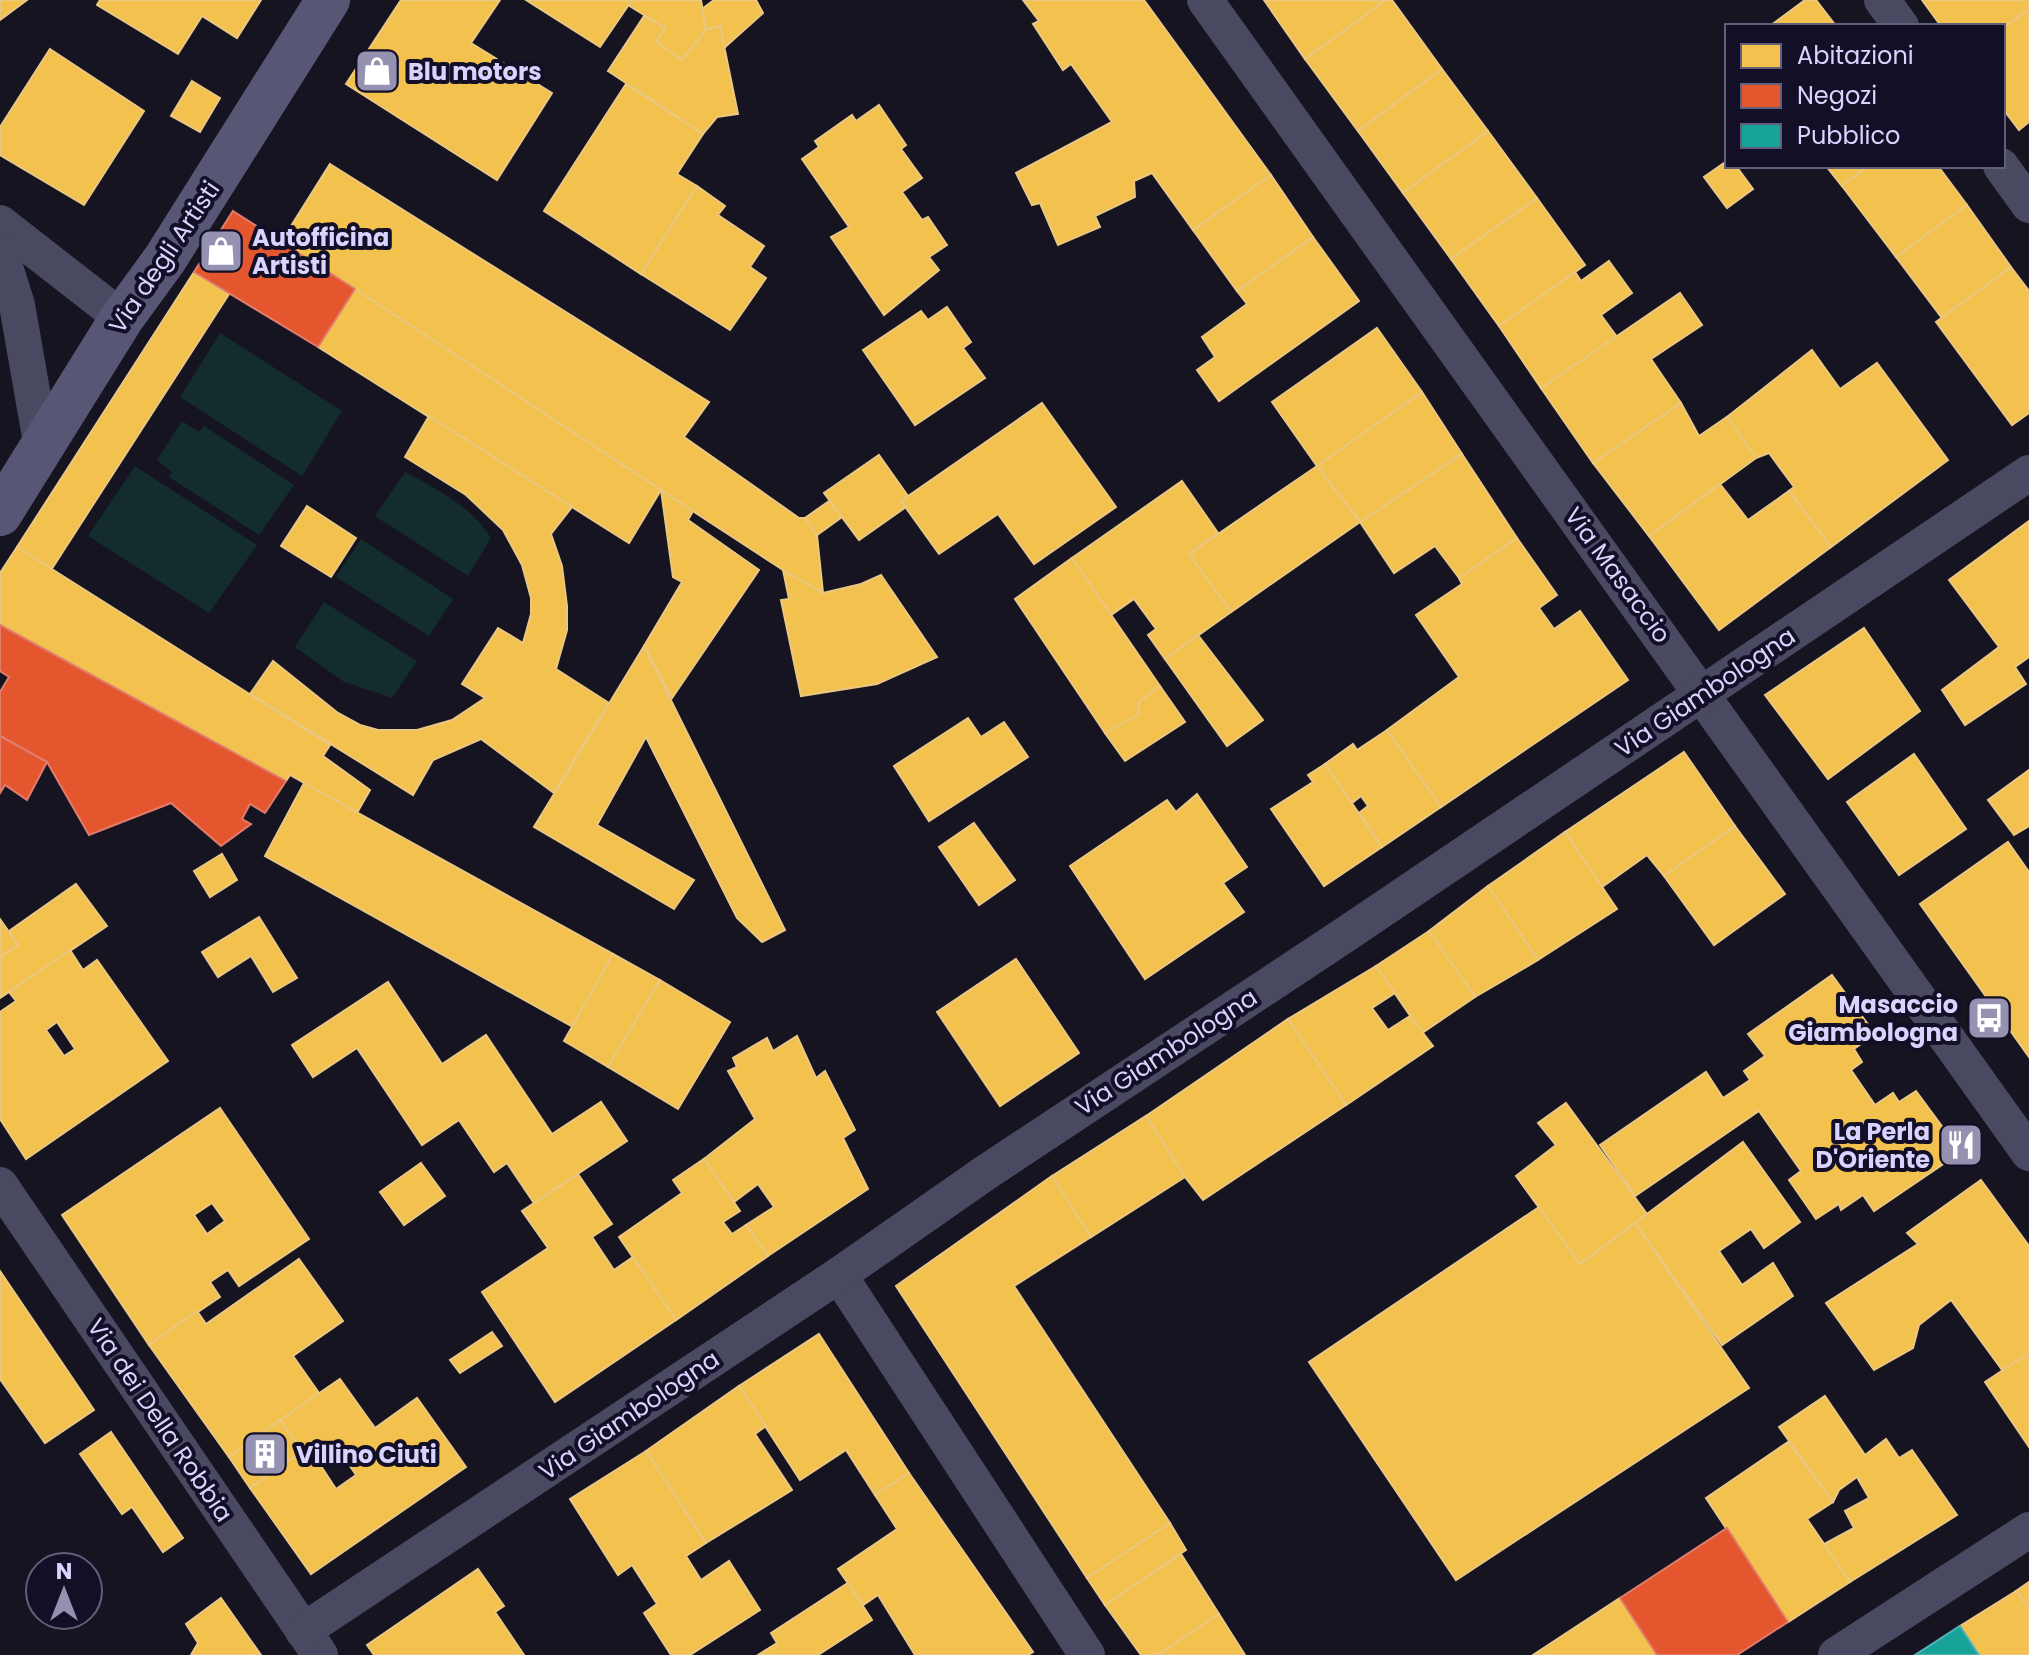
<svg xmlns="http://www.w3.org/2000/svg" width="2029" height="1655" font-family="Poppins,sans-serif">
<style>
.green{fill:#132c2d}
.homes{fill:#f2c14e;stroke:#eac783;stroke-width:2;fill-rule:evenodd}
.shops{fill:#e4572e;stroke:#e17c6d;stroke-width:2}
.public{fill:#17a398;stroke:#51b2b7;stroke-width:2}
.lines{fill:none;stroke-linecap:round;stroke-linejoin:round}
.street{stroke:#4a4962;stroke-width:36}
.secondary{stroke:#575674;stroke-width:44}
.labels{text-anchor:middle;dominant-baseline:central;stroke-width:8;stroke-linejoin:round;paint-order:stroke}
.poi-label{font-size:24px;font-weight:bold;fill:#d9d4ff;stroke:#130f26;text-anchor:start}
.street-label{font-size:24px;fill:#d9d4ff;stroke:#130f26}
</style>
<rect width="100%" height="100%" fill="#161421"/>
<g class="green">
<polygon points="220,333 342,411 302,476 180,397"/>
<polygon points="182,421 199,432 204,426 294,485 259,535 169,477 172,472 157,460"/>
<polygon points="135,466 257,545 209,613 88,536"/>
<path d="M405,472C438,490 470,505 491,538L468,576L375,516Z"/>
<polygon points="361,539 453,599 429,636 336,577"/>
<polygon points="324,602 417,661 392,698 344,682 295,647"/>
</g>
<g class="homes">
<polygon points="0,0 27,0 0,20"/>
<polygon points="100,0 261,0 237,38 202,16 178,54 97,5"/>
<polygon points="401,0 500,0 471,43 552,93 497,180 346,84"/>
<polygon points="526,0 632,0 600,47"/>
<polygon points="632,0 701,0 706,30 682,60 656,42 665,28 628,5"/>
<polygon points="714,0 756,0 763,13 724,48 720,26 706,30 702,9"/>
<polygon points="1023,0 1144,0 1271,175 1193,230 1152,173 1134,181 1135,197 1095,216 1100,227 1058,245 1040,203 1032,205 1016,173 1112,122 1071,64 1063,70 1033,24 1039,21"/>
<polygon points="1264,0 1386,0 1305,59"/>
<polygon points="1386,0 1392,0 1442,69 1358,131 1305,59"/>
<polygon points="1805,0 1816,0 1836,26 1770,26"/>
<polygon points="1922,0 2029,0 2029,9 2003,28 2003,26 1941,26"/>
<polygon points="2029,9 2029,122 2019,130 2003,109 2003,28"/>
<polygon points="644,16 665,28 656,42 682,60 706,30 720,26 738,114 717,117 703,134 608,71"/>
<polygon points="50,49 144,111 84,205 0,155 0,127"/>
<polygon points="1442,69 1488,131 1403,193 1358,131"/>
<polygon points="192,81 220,98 200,132 171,116"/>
<polygon points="626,84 703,134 677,174 697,186 641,274 544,211"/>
<polygon points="879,105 906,145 901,149 922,178 902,192 922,220 928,217 947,245 929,257 939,270 884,315 831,237 849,227 802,159 819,147 815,141 852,115 856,121"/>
<polygon points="1488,131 1537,198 1451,259 1403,193"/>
<polygon points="1727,161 1727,166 1736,166 1753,189 1727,208 1704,177"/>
<polygon points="330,164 709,402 684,437 799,518 805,518 817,535 823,593 783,570 281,242"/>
<polygon points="1826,166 1868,166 1842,186"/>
<polygon points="1868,166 1938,166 1967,205 1896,257 1842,186"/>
<polygon points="1271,175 1313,237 1237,291 1193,230"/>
<polygon points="697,186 725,206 718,215 764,246 750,267 766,278 730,330 641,274"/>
<polygon points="1537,198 1585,265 1499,326 1451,259"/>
<polygon points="1967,205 2011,267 1942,318 1896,257"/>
<polygon points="1313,237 1359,301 1219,401 1197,370 1215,357 1202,337 1247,304 1237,291"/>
<polygon points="1609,261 1632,293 1601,315 1617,337 1541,388 1499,326 1575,272 1581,281"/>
<polygon points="2011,267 2029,291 2029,413 2012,425 1936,322"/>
<polygon points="194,272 229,294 51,570 17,547"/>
<polygon points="355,289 661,490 629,543 318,347"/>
<polygon points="1680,293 1702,325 1651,359 1681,403 1593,463 1541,388"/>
<polygon points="947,307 971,342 963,348 985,378 915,425 863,350 921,311 928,320"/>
<polygon points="1377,328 1422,392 1317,466 1272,402"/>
<polygon points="1812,350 1840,389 1877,363 1948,460 1831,547 1789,491 1794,487 1769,453 1756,458 1727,417"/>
<polygon points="1422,392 1462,454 1360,522 1317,466"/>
<polygon points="1042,403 1116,507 1034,564 998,514 939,554 901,501"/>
<polygon points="1681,403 1699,436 1727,417 1756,458 1649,536 1593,463"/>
<polygon points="429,416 572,507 551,534 562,566 567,606 567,630 556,669 609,703 554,793 481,739 433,760 413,795 250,694 273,661 338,713 360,725 378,730 417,730 452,720 485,698 462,684 498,628 523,643 531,614 531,598 522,565 503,530 466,495 405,457"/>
<polygon points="1462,454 1517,538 1459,578 1435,546 1394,573 1360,522"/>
<polygon points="879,455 908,496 901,501 906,507 859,540 824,493"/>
<polygon points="1317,466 1360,522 1231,612 1189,554"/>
<polygon points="1182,481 1218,533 1189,554 1231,612 1165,659 1148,635 1156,629 1134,599 1111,615 1072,558"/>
<polygon points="1720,484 1748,520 1789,491 1831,547 1719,630 1649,536"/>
<polygon points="661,490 693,511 688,520 759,570 672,698 644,646 682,582 673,577"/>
<polygon points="829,501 842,517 817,535 805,518"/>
<polygon points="307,506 356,538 331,577 281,546"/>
<polygon points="2029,521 2029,657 2015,667 2026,684 1965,725 1942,690 1999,647 1949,580"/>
<polygon points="1517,538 1557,595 1539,608 1554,629 1580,611 1628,680 1441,807 1387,730 1459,677 1416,615 1462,584 1459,578"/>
<polygon points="17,547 330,745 323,756 370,790 357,813 290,775 286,781 0,625 0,573"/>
<polygon points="1072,558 1160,686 1139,702 1139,714 1105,733 1015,599"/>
<polygon points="783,570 823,593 861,584 881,575 937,657 877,684 801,696 781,600 789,599"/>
<polygon points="1864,628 1920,711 1828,779 1765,695"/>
<polygon points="1198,635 1263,720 1227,746 1165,659"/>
<polygon points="644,646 785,930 762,942 737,918 646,737 597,825 694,880 674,909 534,827"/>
<polygon points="1160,686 1185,722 1125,761 1105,733 1139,714 1139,702"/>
<polygon points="968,718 981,737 1004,722 1028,757 929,821 894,766"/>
<polygon points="1387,730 1441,807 1382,847 1359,813 1368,806 1361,796 1352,803 1325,764 1353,744 1357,750"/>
<polygon points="1684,752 1735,826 1664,876 1647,855 1602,887 1565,832"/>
<polygon points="1914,754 1966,829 1899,875 1847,802"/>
<polygon points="1325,764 1382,847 1324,886 1271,809 1313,782 1308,775"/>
<polygon points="2029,770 2029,826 2014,835 1988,800"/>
<polygon points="304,783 613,954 573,1027 265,856"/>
<polygon points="1197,794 1247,867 1223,883 1244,912 1145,979 1070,866 1167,800 1176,812"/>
<polygon points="974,823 1015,880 979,905 939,847"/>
<polygon points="1735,826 1785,894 1714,945 1664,876"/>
<polygon points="1565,832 1617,909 1538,960 1488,886"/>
<polygon points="2008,842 2029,872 2029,1057 1920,904"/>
<polygon points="222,854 237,880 210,897 194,871"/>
<polygon points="76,884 107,926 0,998 0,957 18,945 9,931"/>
<polygon points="1488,886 1538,960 1475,997 1429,931"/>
<polygon points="259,917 297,978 273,992 251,956 218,977 202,952"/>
<polygon points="0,919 18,945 0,957"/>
<polygon points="1429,931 1475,997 1422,1033 1376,966"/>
<path d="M70,950L83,970L97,960L168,1061L26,1159L0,1119V1012L16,1001L9,992ZM57,1022L75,1049L64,1056L46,1030Z"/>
<polygon points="613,954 660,980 608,1067 564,1041"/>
<polygon points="1016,959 1079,1053 1000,1106 937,1012"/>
<polygon points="1376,966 1395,993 1372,1008 1388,1030 1410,1016 1433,1046 1346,1105 1288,1019"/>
<polygon points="1832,975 1875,1034 1854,1049 1862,1062 1851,1070 1875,1105 1893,1093 1899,1102 1916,1091 1961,1152 1874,1211 1863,1195 1841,1210 1839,1204 1816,1219 1789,1180 1801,1171 1759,1111 1635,1196 1600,1145 1706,1072 1723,1098 1750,1080 1744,1071 1765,1056 1748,1034"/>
<polygon points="660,980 730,1022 678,1109 608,1067"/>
<polygon points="388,982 442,1064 486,1035 552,1134 601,1102 627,1141 534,1203 507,1163 494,1172 459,1120 422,1145 357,1048 313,1077 292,1045"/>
<polygon points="1288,1019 1346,1105 1203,1200 1185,1177 1146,1116"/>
<polygon points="797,1036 816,1078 825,1071 855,1130 843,1138 868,1189 768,1256 746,1225 774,1207 758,1184 734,1202 704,1159 755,1119 728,1071 737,1067 733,1058 767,1038 773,1051"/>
<polygon points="1566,1103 1647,1214 1580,1264 1516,1176 1556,1145 1538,1123"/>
<path d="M220,1108L309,1239L239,1286L228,1270L210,1282L220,1297L149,1345L62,1215ZM212,1203L225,1221L207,1234L194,1215Z"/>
<polygon points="1146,1116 1185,1177 1091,1237 1052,1176"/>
<polygon points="1743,1142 1800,1222 1764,1248 1751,1229 1719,1251 1742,1285 1773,1263 1793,1296 1722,1345 1635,1223"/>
<polygon points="704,1159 740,1211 723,1222 732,1234 746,1225 768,1256 676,1320 619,1237 682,1193 673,1180"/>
<polygon points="421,1163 445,1196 404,1225 380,1192"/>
<polygon points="578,1174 612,1224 592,1237 614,1270 633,1257 676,1320 555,1402 482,1292 548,1248 522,1211"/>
<polygon points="1052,1176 1091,1237 1014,1286 1170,1523 1087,1578 896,1286"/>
<polygon points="1981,1180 2029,1246 2029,1353 2003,1371 1951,1300 1919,1325 1913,1348 1874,1370 1826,1303 1918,1244 1907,1233"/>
<polygon points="1539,1207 1580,1264 1635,1223 1749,1388 1456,1580 1309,1362"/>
<polygon points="299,1259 343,1321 293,1356 319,1393 229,1457 149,1345 197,1311 206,1324"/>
<polygon points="0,1271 94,1410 45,1443 0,1379"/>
<polygon points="492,1332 502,1346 460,1373 450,1360"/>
<polygon points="819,1334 909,1473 875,1495 846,1450 800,1480 739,1386"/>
<polygon points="2029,1353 2029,1447 1985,1382"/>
<path d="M340,1379L375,1428L417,1398L466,1467L311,1574L250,1488L302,1451L280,1420ZM339,1450L356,1475L336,1489L319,1463Z"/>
<polygon points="739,1386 766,1426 755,1434 792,1490 706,1543 646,1451"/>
<polygon points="1825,1396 1865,1455 1886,1439 1899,1458 1912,1450 1957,1515 1850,1582 1824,1544 1854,1528 1845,1511 1869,1498 1857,1477 1839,1490 1833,1502 1779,1427"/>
<polygon points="280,1420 302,1451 250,1488 229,1457"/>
<polygon points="111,1432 183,1538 163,1552 132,1507 122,1514 80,1454"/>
<polygon points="1788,1442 1833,1502 1807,1519 1850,1582 1788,1622 1706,1498"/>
<polygon points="646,1451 706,1543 686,1556 701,1580 729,1561 760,1610 690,1655 671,1655 644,1613 657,1604 632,1565 618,1575 570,1499"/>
<polygon points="909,1473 1033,1652 1028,1655 915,1655 878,1595 863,1605 838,1569 897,1529 875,1495"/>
<polygon points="1170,1523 1186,1550 1105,1605 1087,1578"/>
<polygon points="1181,1554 1219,1614 1157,1655 1141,1655 1105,1605"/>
<polygon points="478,1569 504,1606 495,1612 524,1655 374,1655 367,1645"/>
<polygon points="2029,1582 2029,1609 2016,1591"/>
<polygon points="848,1583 872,1620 818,1655 758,1655 777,1643 771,1633"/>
<polygon points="2016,1591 2029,1609 2029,1655 1979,1655 1960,1626"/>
<polygon points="221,1598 261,1655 191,1655 198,1643 186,1624"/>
<polygon points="1620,1598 1657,1655 1533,1655"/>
<polygon points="1219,1614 1245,1655 1157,1655"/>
</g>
<g class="shops">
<polygon points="233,211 355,289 318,347 194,272"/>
<polygon points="0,625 286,781 265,813 250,804 242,819 251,824 221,846 171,803 89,835 47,762 0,736 0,692 9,677 0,671"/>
<polygon points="0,736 47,762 27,800 5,785 0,793"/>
<polygon points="1727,1528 1788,1622 1737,1655 1657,1655 1620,1598"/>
</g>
<polygon class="public" points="1960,1626 1979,1655 1915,1655"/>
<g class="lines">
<g class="street">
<polyline points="1205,0 2029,1153"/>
<polyline points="1882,0 1901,26"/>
<polyline points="2001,166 2029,205"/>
<polyline points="0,223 122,318"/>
<polyline points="0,251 17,305 42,448"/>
<polyline points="0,1185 320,1655"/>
<polyline points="839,1275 1087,1655"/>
<polyline points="303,1631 839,1275 985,1173 1346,934 2029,473"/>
<polyline points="1836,1655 2029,1530"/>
</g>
<polyline class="secondary" points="0,514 122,318 165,259 328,0"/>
</g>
<defs>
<g id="shop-square" transform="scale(2.3)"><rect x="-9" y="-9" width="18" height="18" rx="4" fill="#9591b1" stroke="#130f26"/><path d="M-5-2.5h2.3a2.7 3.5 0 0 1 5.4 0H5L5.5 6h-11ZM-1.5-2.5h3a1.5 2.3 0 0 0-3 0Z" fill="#fff"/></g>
<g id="bus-square" transform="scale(2.3)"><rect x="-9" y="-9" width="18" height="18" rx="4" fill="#9591b1" stroke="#130f26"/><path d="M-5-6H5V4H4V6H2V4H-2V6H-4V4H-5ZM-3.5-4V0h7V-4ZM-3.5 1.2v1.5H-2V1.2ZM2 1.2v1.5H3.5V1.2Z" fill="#fff"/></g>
<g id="restaurant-square" transform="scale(2.3)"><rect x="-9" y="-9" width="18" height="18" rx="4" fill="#9591b1" stroke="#130f26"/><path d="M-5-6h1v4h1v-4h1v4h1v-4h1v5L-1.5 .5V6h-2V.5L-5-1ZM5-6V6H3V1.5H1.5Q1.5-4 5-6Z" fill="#fff"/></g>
<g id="building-square" transform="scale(2.3)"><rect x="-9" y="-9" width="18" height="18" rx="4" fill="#9591b1" stroke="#130f26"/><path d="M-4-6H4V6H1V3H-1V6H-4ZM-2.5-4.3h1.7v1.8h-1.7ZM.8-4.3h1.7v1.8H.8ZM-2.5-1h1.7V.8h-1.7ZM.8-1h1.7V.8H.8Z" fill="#fff"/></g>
</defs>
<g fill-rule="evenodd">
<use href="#shop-square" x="377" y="71"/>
<use href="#shop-square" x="221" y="251"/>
<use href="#bus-square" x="1989" y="1018"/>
<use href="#restaurant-square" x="1961" y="1145"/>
<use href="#building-square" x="265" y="1454"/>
</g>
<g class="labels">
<g class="poi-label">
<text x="408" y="71">Blu motors</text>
<text x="252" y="237">Autofficina<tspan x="252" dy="28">Artisti</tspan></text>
<text x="1958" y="1004" text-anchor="end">Masaccio<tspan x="1958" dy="28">Giambologna</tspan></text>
<text x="1930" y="1131" text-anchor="end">La Perla<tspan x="1930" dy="28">D'Oriente</tspan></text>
<text x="296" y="1454">Villino Ciuti</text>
</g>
<g class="street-label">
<text transform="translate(164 257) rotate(-56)">Via degli Artisti</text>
<text transform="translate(1618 575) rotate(54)">Via Masaccio</text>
<text transform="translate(1705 692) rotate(-34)">Via Giambologna</text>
<text transform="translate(1166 1052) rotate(-33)">Via Giambologna</text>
<text transform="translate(629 1415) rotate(-34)">Via Giambologna</text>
<text transform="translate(160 1420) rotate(56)">Via dei Della Robbia</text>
</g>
</g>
<rect x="1725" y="24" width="280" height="144" fill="#130f26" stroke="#625e7d" stroke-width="2"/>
<rect x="1741" y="44" width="40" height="24" fill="#f2c14e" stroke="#625e7d" stroke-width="2"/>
<text x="1797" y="64" font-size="24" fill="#d9d4ff">Abitazioni</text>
<rect x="1741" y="84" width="40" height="24" fill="#e4572e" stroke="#625e7d" stroke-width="2"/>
<text x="1797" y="104" font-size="24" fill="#d9d4ff">Negozi</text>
<rect x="1741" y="124" width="40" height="24" fill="#17a398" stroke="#625e7d" stroke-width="2"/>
<text x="1797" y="144" font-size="24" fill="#d9d4ff">Pubblico</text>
<g transform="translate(64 1591)"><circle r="38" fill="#130f26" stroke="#625e7d" stroke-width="2"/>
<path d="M0-6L14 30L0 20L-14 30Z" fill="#9591b1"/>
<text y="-12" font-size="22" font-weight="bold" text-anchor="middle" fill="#d9d4ff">N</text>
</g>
</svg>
